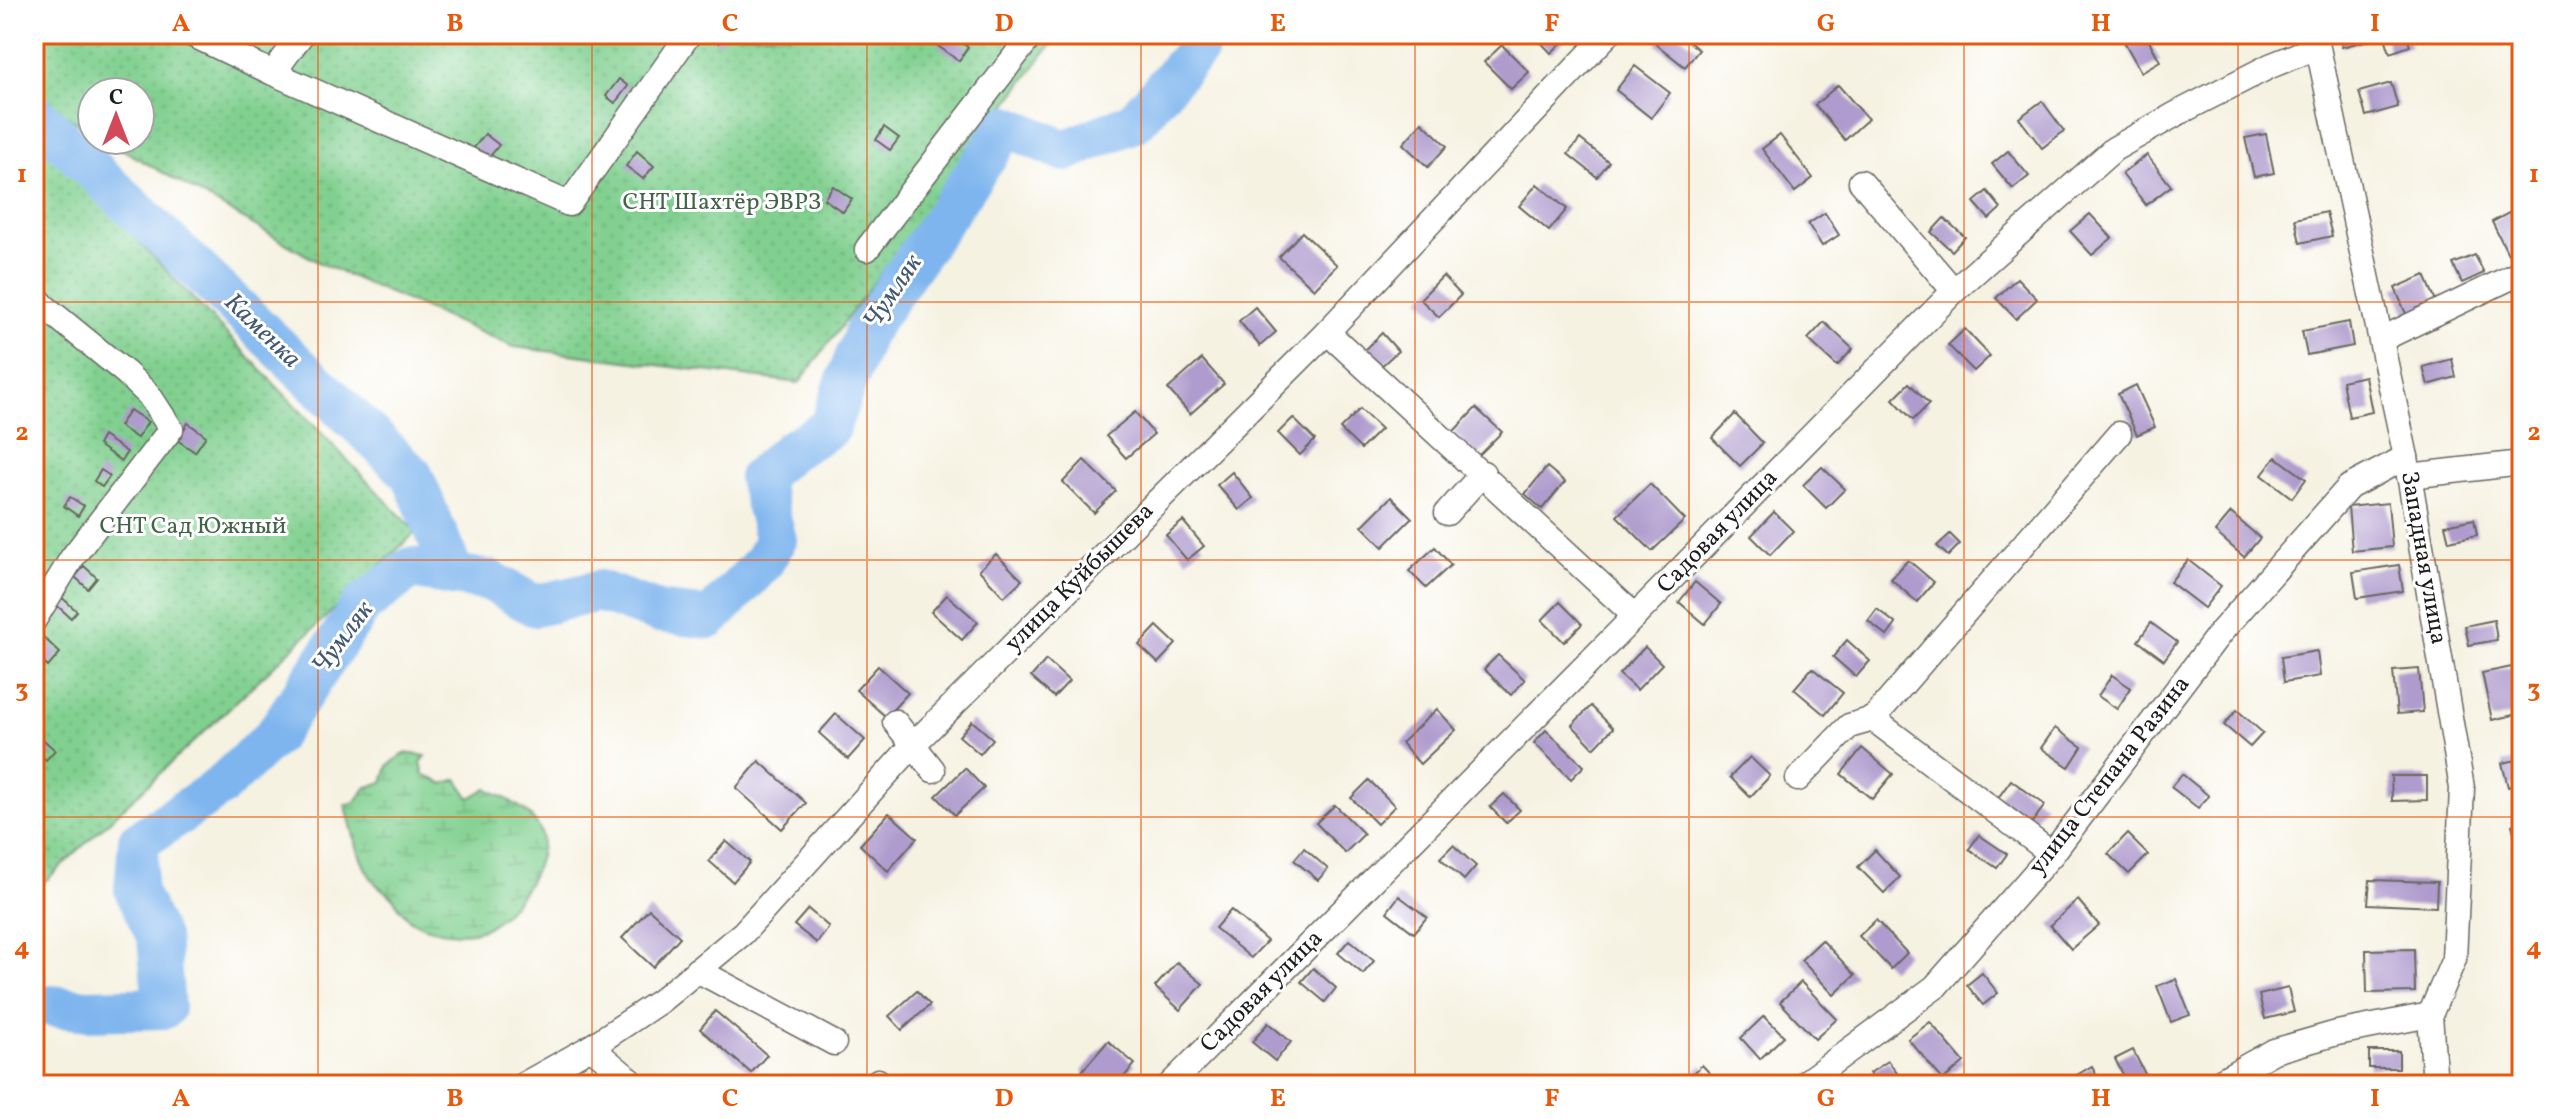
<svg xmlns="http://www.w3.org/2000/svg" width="2556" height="1119" font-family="Vollkorn,serif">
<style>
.wetland{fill:url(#wetland-marsh);stroke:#4e7656;stroke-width:2}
.park{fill:url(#park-dots);stroke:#4e7656;stroke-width:2}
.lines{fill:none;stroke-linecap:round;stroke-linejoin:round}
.river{stroke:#7eb5ee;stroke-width:42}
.building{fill:#af9bcd}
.minor-casing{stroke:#686761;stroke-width:27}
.minor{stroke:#fff;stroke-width:24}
.grid{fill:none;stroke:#e8590c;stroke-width:2;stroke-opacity:0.55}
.labels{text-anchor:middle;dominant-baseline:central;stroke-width:6;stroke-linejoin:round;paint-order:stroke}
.park-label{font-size:24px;fill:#44644a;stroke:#fff}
.street-label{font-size:24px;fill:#1c1c1c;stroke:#fff}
.water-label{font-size:26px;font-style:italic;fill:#435970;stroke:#fff}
.neatline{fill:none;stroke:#e8590c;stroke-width:3}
.grid-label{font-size:26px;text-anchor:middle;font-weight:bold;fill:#e8590c}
</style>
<defs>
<pattern id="wetland-marsh" width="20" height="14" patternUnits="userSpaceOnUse" patternTransform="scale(2)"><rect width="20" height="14" fill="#81d090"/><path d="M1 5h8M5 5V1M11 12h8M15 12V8" fill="none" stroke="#6fb27c"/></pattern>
<pattern id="park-dots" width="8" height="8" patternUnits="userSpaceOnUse" patternTransform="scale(2)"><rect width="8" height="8" fill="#81d090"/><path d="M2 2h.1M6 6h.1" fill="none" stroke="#6fb27c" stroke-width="1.8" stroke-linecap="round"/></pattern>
</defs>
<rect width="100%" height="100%" fill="#fff"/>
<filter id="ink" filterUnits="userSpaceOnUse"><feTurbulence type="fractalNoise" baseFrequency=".0125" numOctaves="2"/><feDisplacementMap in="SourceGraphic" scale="16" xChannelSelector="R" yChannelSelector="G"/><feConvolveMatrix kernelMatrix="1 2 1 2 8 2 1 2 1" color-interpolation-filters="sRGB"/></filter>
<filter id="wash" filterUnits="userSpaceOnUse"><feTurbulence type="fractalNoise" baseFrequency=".006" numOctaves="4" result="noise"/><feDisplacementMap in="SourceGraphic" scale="32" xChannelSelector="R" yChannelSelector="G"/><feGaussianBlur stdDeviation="1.8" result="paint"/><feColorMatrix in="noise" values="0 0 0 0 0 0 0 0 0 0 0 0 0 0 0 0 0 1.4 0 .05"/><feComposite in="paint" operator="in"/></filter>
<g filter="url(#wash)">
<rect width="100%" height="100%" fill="#f6f2e2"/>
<path class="wetland" d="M404,753L426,756L421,762L424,775L444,784L457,779L470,798L487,788C505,799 529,808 539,828C553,858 512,915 485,928C466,937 432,932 414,922C403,917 399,904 390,895C386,891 380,888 376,884C357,863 354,830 345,805L355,802L367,787L383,782L388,766Z"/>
<g class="park">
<polygon points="34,34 1059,34 799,383 514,347 320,263 106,140 140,140 140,92 92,92 92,132 34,96"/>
<polygon points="34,132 416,532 34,892"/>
</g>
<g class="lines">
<g class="river">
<polyline points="34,113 412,475 454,575"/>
<polyline points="34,1004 88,1010 164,1008 158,938 135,890 139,841 220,787 275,735 362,605 411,568 491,581 535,606 599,591 658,612 710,618 762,564 776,540 759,478 790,451 829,428 865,332 1007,126 1065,151 1134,122 1199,47 1202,34"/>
</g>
</g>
<g id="blocks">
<g class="building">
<polygon points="708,34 726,34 719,43"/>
<polygon points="947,34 968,47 959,61 938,46"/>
<polygon points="1533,34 1562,34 1566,39 1551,53"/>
<polygon points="1664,34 1679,34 1699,50 1685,67 1656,44"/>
<polygon points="2120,34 2145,34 2160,61 2141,72"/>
<polygon points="2339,34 2367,34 2368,40 2342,47"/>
<polygon points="2384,34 2406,34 2410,46 2390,53"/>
<polygon points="1502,45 1529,72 1511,89 1484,62"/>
<polygon points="1635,66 1670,93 1651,118 1616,90"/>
<polygon points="619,79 628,86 615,103 606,96"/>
<polygon points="2391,83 2398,107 2366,116 2359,92"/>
<polygon points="1838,85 1868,119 1845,140 1815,105"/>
<polygon points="2042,101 2064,131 2042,148 2019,118"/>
<polygon points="1422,122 1447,146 1428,167 1403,144"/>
<polygon points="884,127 899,138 890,150 876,140"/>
<polygon points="485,134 499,145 487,160 473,149"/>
<polygon points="2266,134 2274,173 2254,177 2245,138"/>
<polygon points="1780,135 1813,178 1795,192 1762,149"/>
<polygon points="1580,139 1609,162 1597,177 1568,154"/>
<polygon points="637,151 654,166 643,179 626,166"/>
<polygon points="2008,151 2029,176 2013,189 1992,164"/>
<polygon points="2147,155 2171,186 2146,205 2122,174"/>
<polygon points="1537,184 1567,209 1549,231 1519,206"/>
<polygon points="833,186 852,199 843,212 824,199"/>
<polygon points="1987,191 2001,208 1989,219 1974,202"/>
<polygon points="2516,209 2522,220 2522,247 2508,254 2492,222"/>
<polygon points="2326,212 2332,236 2300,243 2295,219"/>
<polygon points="1825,213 1839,235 1822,246 1808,224"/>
<polygon points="2090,214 2112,238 2092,255 2070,231"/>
<polygon points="1944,218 1965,237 1952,251 1931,232"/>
<polygon points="1302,232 1337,265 1314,289 1279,257"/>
<polygon points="2475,255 2484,273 2462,283 2453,264"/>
<polygon points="2425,275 2436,301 2406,314 2395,288"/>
<polygon points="1443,276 1461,295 1439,317 1420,299"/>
<polygon points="2017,278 2037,299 2016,319 1996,298"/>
<polygon points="1255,307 1276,332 1260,346 1239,321"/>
<polygon points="1824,322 1853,349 1837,366 1808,339"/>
<polygon points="2349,322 2353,346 2307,355 2302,331"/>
<polygon points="1965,329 1990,356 1974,371 1948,345"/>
<polygon points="1382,333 1398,351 1379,368 1363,351"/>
<polygon points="1202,359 1224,384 1190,414 1168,389"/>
<polygon points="2452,359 2456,377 2428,385 2423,367"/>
<polygon points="2365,376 2372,412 2349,417 2342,381"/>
<polygon points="1909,383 1929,404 1913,420 1893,399"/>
<polygon points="2136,385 2155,427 2137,435 2118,394"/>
<polygon points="1476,408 1502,432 1478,456 1453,432"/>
<polygon points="1360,409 1381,429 1361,449 1340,429"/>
<polygon points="130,410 148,422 137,438 119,426"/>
<polygon points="1135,412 1154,434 1126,458 1106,436"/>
<polygon points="1735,414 1763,443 1740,466 1712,438"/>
<polygon points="1293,418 1315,440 1300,455 1278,433"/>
<polygon points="188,423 206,436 195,452 177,440"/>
<polygon points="103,436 127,452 121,461 98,445"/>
<polygon points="2276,457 2306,479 2292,498 2262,475"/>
<polygon points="1084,460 1116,491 1094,513 1063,482"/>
<polygon points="1547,467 1565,482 1542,509 1525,494"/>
<polygon points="1822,467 1845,489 1826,508 1803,485"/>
<polygon points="101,470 110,476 102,487 94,481"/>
<polygon points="1232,472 1253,498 1239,510 1217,485"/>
<polygon points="1650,484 1685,520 1652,551 1617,516"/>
<polygon points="70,497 84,506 78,516 64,506"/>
<polygon points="1391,497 1412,518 1383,547 1362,526"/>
<polygon points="2388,503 2392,547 2352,551 2348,507"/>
<polygon points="1774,512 1793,531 1770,555 1751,536"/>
<polygon points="2231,513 2260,538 2244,557 2215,532"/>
<polygon points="2474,519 2477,535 2449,541 2445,525"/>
<polygon points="1183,521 1204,546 1187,560 1166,535"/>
<polygon points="1950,534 1960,544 1948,556 1937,546"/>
<polygon points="1435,547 1451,565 1426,588 1409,571"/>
<polygon points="996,554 1022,580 1004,597 979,570"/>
<polygon points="1908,560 1934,582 1917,602 1891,579"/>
<polygon points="2188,560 2221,586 2204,608 2170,582"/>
<polygon points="2399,565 2403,591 2357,598 2353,572"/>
<polygon points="84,566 97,578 88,589 75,577"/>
<polygon points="1695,582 1721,604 1705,624 1679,602"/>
<polygon points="59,595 77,611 71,618 53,602"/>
<polygon points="947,595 978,622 962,640 931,612"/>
<polygon points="1560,602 1582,624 1564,642 1542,620"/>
<polygon points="1877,609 1896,624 1887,636 1868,621"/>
<polygon points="2494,620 2497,640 2469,645 2465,626"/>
<polygon points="2151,623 2177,642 2164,660 2138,641"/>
<polygon points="1157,626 1176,644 1158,663 1139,645"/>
<polygon points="39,633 60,653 48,667 34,654 34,639"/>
<polygon points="1847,640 1870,661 1856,677 1833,657"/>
<polygon points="1645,647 1662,664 1637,690 1619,674"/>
<polygon points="2317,651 2320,676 2284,682 2281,657"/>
<polygon points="1498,655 1525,680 1511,695 1484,669"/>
<polygon points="1046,660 1069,681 1054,697 1031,677"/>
<polygon points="2522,665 2522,713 2492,720 2482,673"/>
<polygon points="878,666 908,693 886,717 856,690"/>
<polygon points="1812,668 1843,693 1825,715 1794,689"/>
<polygon points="2419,669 2423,712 2397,714 2393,671"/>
<polygon points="2112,675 2131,688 2117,709 2098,696"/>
<polygon points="1591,706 1613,728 1594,748 1572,725"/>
<polygon points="1437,709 1456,730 1420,764 1401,743"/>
<polygon points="2237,710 2263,733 2250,747 2224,725"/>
<polygon points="836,714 865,740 848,759 819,733"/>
<polygon points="972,721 993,739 980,754 959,736"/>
<polygon points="2055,728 2082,747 2069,767 2041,748"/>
<polygon points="1546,730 1584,766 1571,779 1534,743"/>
<polygon points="38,735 55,750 46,760 34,749 34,740"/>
<polygon points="1862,748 1893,774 1872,799 1841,774"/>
<polygon points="1750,757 1770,776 1750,797 1730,777"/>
<polygon points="2522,759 2522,783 2508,787 2502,763"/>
<polygon points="759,761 806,803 782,829 736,788"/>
<polygon points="965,768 984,788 955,815 936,796"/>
<polygon points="2182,774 2209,796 2198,808 2171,787"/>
<polygon points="2391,776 2427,776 2427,800 2392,801"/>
<polygon points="1369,780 1395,806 1377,824 1351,798"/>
<polygon points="2011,780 2045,805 2027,829 1993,805"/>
<polygon points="1504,794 1520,810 1506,823 1490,807"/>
<polygon points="1335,805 1364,834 1345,853 1316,823"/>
<polygon points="889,813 917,838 888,871 860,845"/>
<polygon points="2522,822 2522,846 2518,847 2512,825"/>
<polygon points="2127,834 2148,855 2129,874 2108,854"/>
<polygon points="1979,835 2007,854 1997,868 1969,849"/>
<polygon points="726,841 750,862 733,882 709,861"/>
<polygon points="1453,845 1476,866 1464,880 1440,858"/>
<polygon points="1304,848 1328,869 1318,880 1294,860"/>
<polygon points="1875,850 1900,877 1884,893 1858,867"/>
<polygon points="2370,880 2437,882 2436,907 2368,904"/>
<polygon points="1399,896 1427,917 1414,933 1387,912"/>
<polygon points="2078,900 2099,925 2071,949 2050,925"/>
<polygon points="649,909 680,937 653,967 622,938"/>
<polygon points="808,909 829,927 817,943 794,925"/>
<polygon points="1231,910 1267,941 1251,958 1215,928"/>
<polygon points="1876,920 1907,953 1891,969 1859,936"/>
<polygon points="1349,940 1374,961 1363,974 1338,953"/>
<polygon points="1822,940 1855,975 1834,995 1801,960"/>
<polygon points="2414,949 2415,992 2367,993 2366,950"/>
<polygon points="1177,962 1203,984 1180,1010 1155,987"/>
<polygon points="1313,968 1336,988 1325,1002 1301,982"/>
<polygon points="1982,973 1998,993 1983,1005 1967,985"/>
<polygon points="2176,979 2190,1015 2171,1022 2157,986"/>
<polygon points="1801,982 1837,1019 1815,1039 1780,1002"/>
<polygon points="2288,988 2294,1012 2265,1019 2259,995"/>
<polygon points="917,991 930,1005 902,1030 889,1016"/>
<polygon points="715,1011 767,1055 751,1073 700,1029"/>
<polygon points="1764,1016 1784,1036 1760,1059 1741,1038"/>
<polygon points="1930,1022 1964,1062 1943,1080 1908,1039"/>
<polygon points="1268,1023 1291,1042 1275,1061 1252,1042"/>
<polygon points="1108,1041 1135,1064 1117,1085 1097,1085 1082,1071"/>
<polygon points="2133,1050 2146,1076 2128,1084 2115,1059"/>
<rect x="2369" y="1051" width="30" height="17"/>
<polygon points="1888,1061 1905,1084 1903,1085 1878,1085 1870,1073"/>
<polygon points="1702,1065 1721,1085 1681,1085"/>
<polygon points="2092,1066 2102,1085 2076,1085 2072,1078"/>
</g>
</g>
</g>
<g filter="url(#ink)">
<use href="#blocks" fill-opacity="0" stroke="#686761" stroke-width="2"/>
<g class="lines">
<g class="minor-casing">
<g id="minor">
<polyline points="191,34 273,73 569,204 689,34"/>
<polyline points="2315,34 2406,457 2462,788 2454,959 2430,1015 2435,1085"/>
<polyline points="273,73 302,34"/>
<polyline points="1861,182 1954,291"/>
<polyline points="867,249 1032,34"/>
<polyline points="34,295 45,307 126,373 149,395 171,429 72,558 34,620"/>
<polyline points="1327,332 1635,616"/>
<polyline points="2382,339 2522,272"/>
<polyline points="2409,476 2522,463"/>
<polyline points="1447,513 1483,473"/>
<polyline points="895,722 933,770"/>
<polyline points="1798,779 1849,726 1873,719"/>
<polyline points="2052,854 1873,719 2119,434"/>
<polyline points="697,970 834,1043"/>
<polyline points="591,1047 636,1085"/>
<polyline points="523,1085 591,1047 660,1001 743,933 913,745 1327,332 1608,34"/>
<polyline points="874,1085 878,1081"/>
<polyline points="1170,1085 1635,616 1954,291 2114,149 2176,114 2270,66 2317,47"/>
<polyline points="1802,1085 1935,987 2052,854 2220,633 2349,487 2406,457"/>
<polyline points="2213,1085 2274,1051 2337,1033 2430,1015"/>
</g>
</g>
<use href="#minor" class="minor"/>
</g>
</g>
<path class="grid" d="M318,34V1085M592,34V1085M867,34V1085M1141,34V1085M1415,34V1085M1689,34V1085M1964,34V1085M2238,34V1085M34,302H2522M34,560H2522M34,817H2522"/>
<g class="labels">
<g class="park-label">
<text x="722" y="203">СНТ Шахтёр ЭВРЗ</text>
<text x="193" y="527">СНТ Сад Южный</text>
</g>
<g class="street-label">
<text transform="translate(1718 532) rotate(-46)">Садовая улица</text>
<text transform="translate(2423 558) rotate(80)">Западная улица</text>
<text transform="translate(1080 578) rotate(-45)">улица Куйбышева</text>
<text transform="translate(2110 776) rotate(-52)">улица Степана Разина</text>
<text transform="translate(1262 992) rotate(-45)">Садовая улица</text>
</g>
<g class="water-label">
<text transform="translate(893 292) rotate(-56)">Чумляк</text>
<text transform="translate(262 331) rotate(44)">Каменка</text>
<text transform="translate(343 638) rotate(-53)">Чумляк</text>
</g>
</g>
<rect width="2556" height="1119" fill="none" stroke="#fff" stroke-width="88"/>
<g transform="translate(116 116)"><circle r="38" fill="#ffffff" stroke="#a4a4a4" stroke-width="2"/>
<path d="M0-6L14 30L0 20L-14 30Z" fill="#d1495b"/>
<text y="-12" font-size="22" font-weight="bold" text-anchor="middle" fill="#1c1c1c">С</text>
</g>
<rect x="44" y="44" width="2468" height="1031" class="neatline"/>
<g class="grid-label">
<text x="181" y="31">A</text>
<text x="455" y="31">B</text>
<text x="730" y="31">C</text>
<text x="1004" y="31">D</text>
<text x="1278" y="31">E</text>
<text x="1552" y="31">F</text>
<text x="1826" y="31">G</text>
<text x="2101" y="31">H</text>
<text x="2375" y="31">I</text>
<text x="22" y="182">1</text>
<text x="2534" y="182">1</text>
<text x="22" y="440">2</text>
<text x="2534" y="440">2</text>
<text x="22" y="697">3</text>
<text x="2534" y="697">3</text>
<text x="22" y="955">4</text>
<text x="2534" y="955">4</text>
<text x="181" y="1106">A</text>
<text x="455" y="1106">B</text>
<text x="730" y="1106">C</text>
<text x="1004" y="1106">D</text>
<text x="1278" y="1106">E</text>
<text x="1552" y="1106">F</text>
<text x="1826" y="1106">G</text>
<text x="2101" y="1106">H</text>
<text x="2375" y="1106">I</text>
</g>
</svg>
